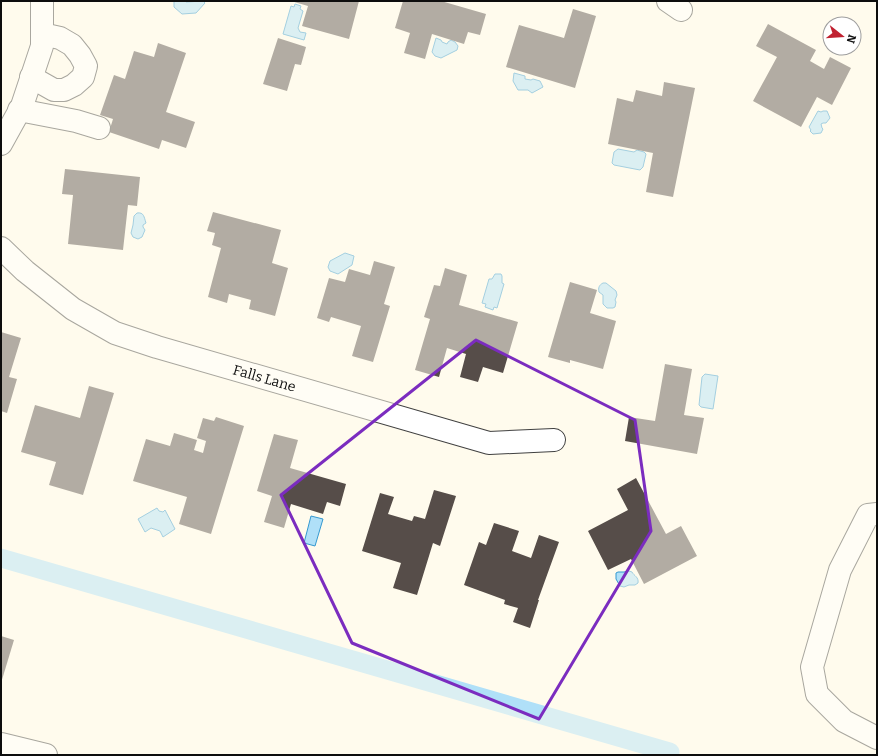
<svg xmlns="http://www.w3.org/2000/svg" width="878" height="756" font-family="Bitter,serif">
<style>
.water{fill:#b0e0f8;stroke:#3599d0}
.lines{fill:none;stroke-linecap:round;stroke-linejoin:round}
.canal{stroke:#b0e0f8;stroke-width:19}
.building{fill:#564d49}
.minor-casing{stroke:#404040;stroke-width:24}
.minor{stroke:#fff;stroke-width:22}
.marked{fill:none;stroke:#7b2cbf;stroke-width:3;stroke-linejoin:round}
.labels{text-anchor:middle;dominant-baseline:central;stroke-width:4;stroke-linejoin:round;paint-order:stroke}
.street-label{font-size:14px;fill:#0d0d0d;stroke:#fff}
</style>
<rect width="100%" height="100%" fill="#fffbed"/>
<g class="water">
<polygon points="174,1 186,1 186,2 203,1 205,3 196,13 182,14 174,7"/>
<polygon points="295,4 301,6 300,9 303,11 298,28 300,32 306,33 304,40 283,34 291,6 294,7"/>
<polygon points="436,38 441,40 442,42 447,44 448,42 451,40 455,42 458,46 457,50 441,58 435,56 432,52"/>
<polygon points="514,73 525,76 525,79 531,80 533,79 540,81 543,87 532,93 528,90 518,90 513,81"/>
<polygon points="818,111 821,112 823,111 827,111 830,118 826,123 823,123 821,124 822,128 823,129 821,133 813,134 810,131 811,130 809,127"/>
<polygon points="618,149 634,152 637,150 644,152 646,154 643,167 640,170 614,165 612,163 614,152"/>
<path d="M137,213C144,212 144,217 146,223L143,225V227L145,230L142,237L138,239L133,237L131,233L133,225L134,216Z"/>
<polygon points="345,253 354,256 352,265 338,274 330,271 328,267 330,261"/>
<polygon points="495,274 501,274 502,276 502,283 504,284 497,308 494,307 493,310 485,307 486,304 482,303 489,279 492,279"/>
<path d="M603,283H606L616,291L617,295L615,300L616,302L615,307L613,308H607L603,304V295L599,292C598,288 599,285 603,283Z"/>
<polygon points="705,374 718,376 713,409 701,407 699,405 702,377"/>
<polygon points="157,508 159,511 163,512 165,510 175,529 163,537 160,531 151,528 145,532 138,519"/>
<polygon points="311,516 323,519 315,546 304,543"/>
<path d="M629,571L632,572C634,576 639,577 638,583L635,585H629L624,587L620,586L616,579V573L618,572H624Z"/>
</g>
<g class="lines">
<polyline class="canal" points="1,558 670,752"/>
</g>
<g class="building">
<polygon points="291,1 359,1 349,39 302,26 308,6"/>
<polygon points="403,1 441,1 486,14 480,35 468,32 464,44 432,34 425,59 404,53 410,33 395,28"/>
<polygon points="573,9 596,16 575,88 506,67 519,25 564,38"/>
<polygon points="768,24 816,50 810,61 824,69 830,57 851,68 832,105 817,97 801,127 753,101 777,57 756,46"/>
<polygon points="278,38 306,47 301,65 295,64 287,91 263,84"/>
<polygon points="158,43 186,53 166,112 195,122 186,148 162,140 159,149 109,132 113,119 100,115 114,75 125,79 134,51 154,57"/>
<polygon points="664,82 695,88 673,197 646,192 653,153 608,144 617,98 633,102 636,90 662,96"/>
<polygon points="65,169 140,177 137,206 128,205 123,250 68,244 73,195 62,194"/>
<polygon points="213,212 281,230 272,263 288,268 275,316 249,309 251,300 229,294 227,303 208,297 221,248 212,245 215,233 207,231"/>
<polygon points="374,261 395,267 384,304 390,306 373,362 352,356 361,326 331,317 329,322 317,318 329,278 345,282 349,269 370,275"/>
<polygon points="445,268 467,275 459,305 518,322 503,373 483,367 478,382 460,377 466,354 447,348 439,377 415,370 430,319 424,317 434,285 440,286"/>
<polygon points="570,282 597,290 590,313 616,321 603,369 570,360 570,363 548,357"/>
<polygon points="1,332 21,338 9,377 17,379 7,413 1,411"/>
<polygon points="665,364 692,369 684,415 704,418 697,454 625,441 629,417 655,421"/>
<polygon points="89,386 114,393 83,495 49,485 56,462 21,452 35,405 80,418"/>
<polygon points="216,417 244,426 211,534 179,524 187,497 133,481 146,439 170,446 174,433 197,440 194,450 203,453 206,441 197,438 203,418 214,421"/>
<polygon points="274,434 298,440 290,468 346,484 340,506 327,502 323,514 291,504 284,528 264,522 272,496 257,491"/>
<polygon points="636,478 666,534 681,526 697,556 644,584 631,559 608,570 588,531 628,510 617,489"/>
<polygon points="434,490 456,496 440,546 433,543 417,595 393,588 401,563 362,551 380,493 394,497 388,514 412,521 414,516 425,519"/>
<polygon points="494,523 519,531 512,551 531,558 539,535 559,542 538,600 539,600 530,628 513,622 518,608 504,604 505,600 464,585 479,542 486,545"/>
<polygon points="1,636 14,640 1,683"/>
</g>
<g class="lines">
<g class="minor-casing">
<g id="minor">
<polyline points="668,1 681,10"/>
<polyline points="31,77 54,90 64,90 74,85 83,77 86,66 80,55 72,45 60,38 42,34"/>
<polyline points="19,110 76,121 99,128"/>
<polyline points="1,144 22,106 42,46 42,1"/>
<path id="s1" d="M1,248L25,271L73,309L115,333L157,347L489,443L554,440"/>
<polyline points="877,514 868,515 840,570 812,667 817,694 844,721 877,738"/>
<polyline points="1,744 46,755"/>
</g>
</g>
<use href="#minor" class="minor"/>
</g>
<path d="M0 0H878V756H0ZM476,340L635,420L651,531L539,719L352,643L281,495Z" fill="#fffbed" fill-opacity=".55" fill-rule="evenodd"/>
<path class="marked" d="M476,340L635,420L651,531L539,719L352,643L281,495Z"/>
<g class="labels">
<g class="street-label">
<text stroke="none"><textPath href="#s1" startOffset="299">Falls Lane</textPath></text>
</g>
</g>
<rect width="878" height="756" fill="none" stroke="#0d0d0d" stroke-width="4"/>
<g transform="translate(842 36) rotate(107)"><circle r="19" fill="#ffffff" stroke="#9e9e9e"/>
<path d="M0-3L7 15L0 10L-7 15Z" fill="#c02130"/>
<text y="-6" font-size="11" font-weight="bold" text-anchor="middle" fill="#0d0d0d">N</text>
</g>
</svg>
